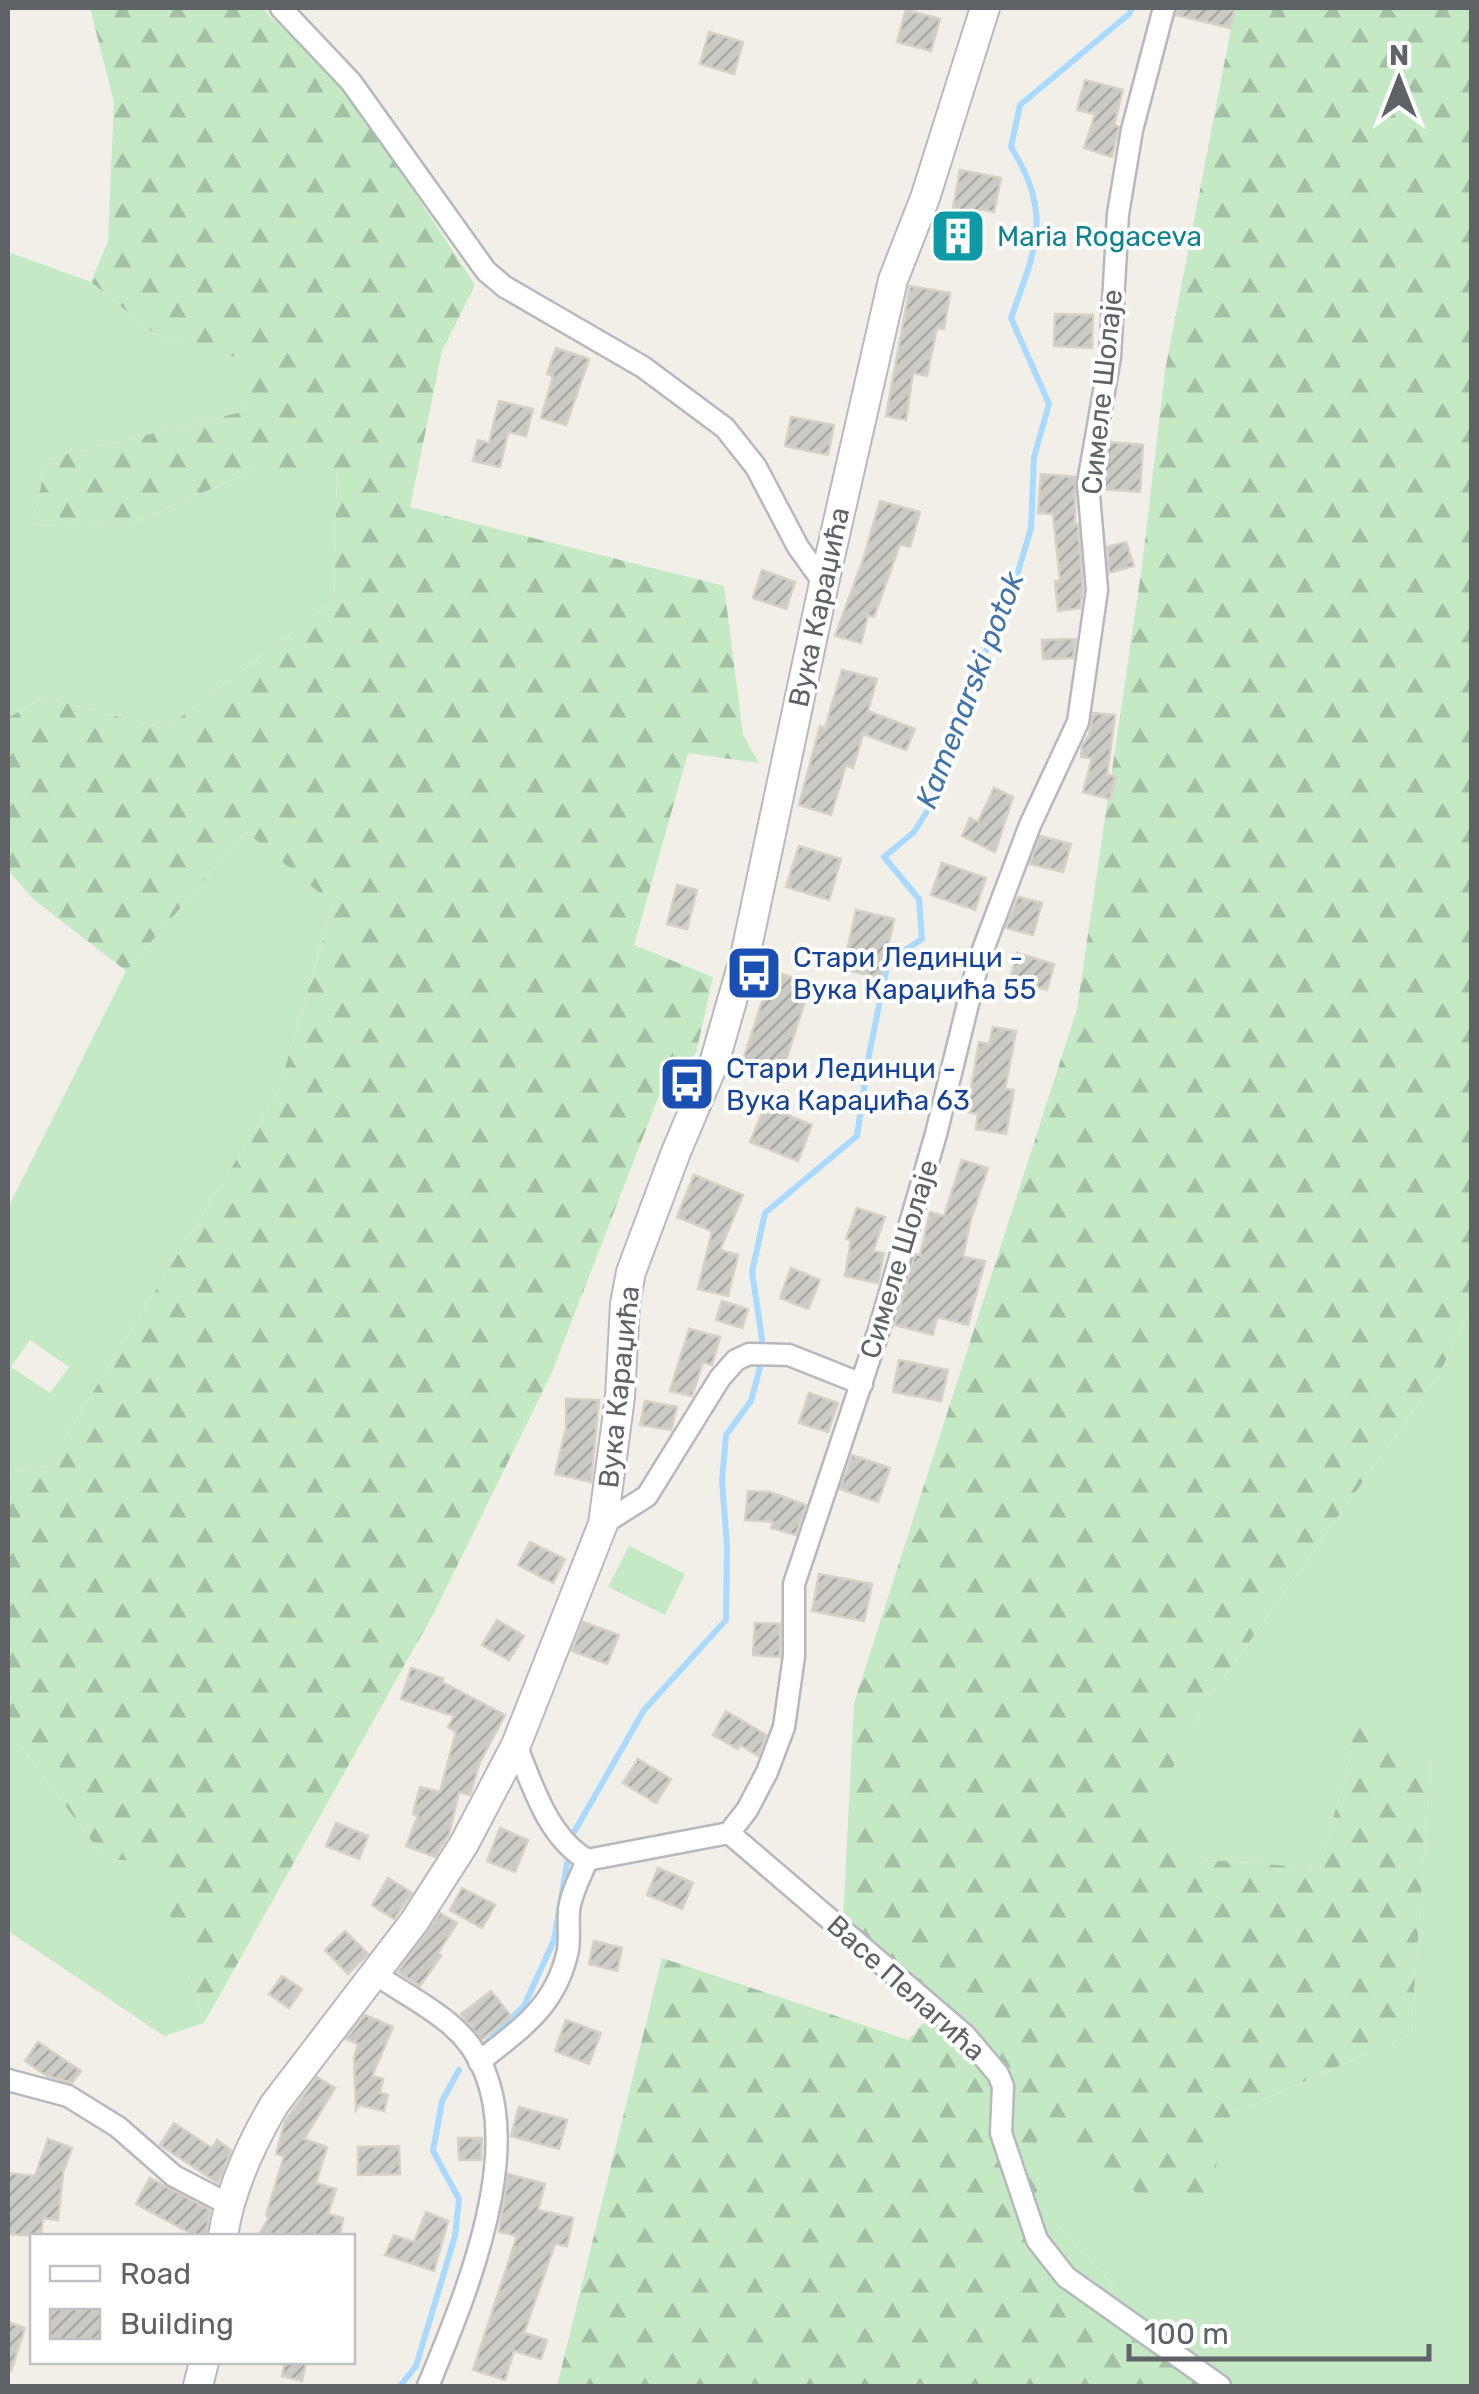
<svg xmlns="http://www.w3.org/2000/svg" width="1479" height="2394" font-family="Rubik,sans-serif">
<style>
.grass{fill:#c5e8c5;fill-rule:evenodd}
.forest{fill:url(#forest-firs)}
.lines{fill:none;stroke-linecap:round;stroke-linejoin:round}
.stream{stroke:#aadaff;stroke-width:6}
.building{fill:url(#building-hatch);stroke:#d6d1c6;stroke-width:2.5}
.street-casing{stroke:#b5b8bc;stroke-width:25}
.secondary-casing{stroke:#b6babf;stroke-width:32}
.street{stroke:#fff;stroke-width:20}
.secondary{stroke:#fff;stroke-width:28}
.labels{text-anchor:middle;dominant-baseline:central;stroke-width:8;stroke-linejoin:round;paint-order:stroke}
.culture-label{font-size:28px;fill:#0d838f;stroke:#fff;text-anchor:start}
.street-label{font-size:28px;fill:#5f6368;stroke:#fff}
.transit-label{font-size:28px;fill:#164399;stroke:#fff;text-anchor:start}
.water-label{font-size:30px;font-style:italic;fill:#4174aa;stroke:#fff}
</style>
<defs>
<pattern id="forest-firs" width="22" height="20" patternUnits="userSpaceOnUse" patternTransform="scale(2.5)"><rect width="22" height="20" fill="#c5e8c5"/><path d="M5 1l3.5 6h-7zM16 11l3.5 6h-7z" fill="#a3c0a4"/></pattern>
<pattern id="building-hatch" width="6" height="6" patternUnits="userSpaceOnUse" patternTransform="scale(2.5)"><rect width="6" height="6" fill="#cccac5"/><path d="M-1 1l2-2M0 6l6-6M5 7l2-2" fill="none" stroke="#a9a8a4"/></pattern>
</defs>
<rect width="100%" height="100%" fill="#f1efe8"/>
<g class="grass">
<polygon points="11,253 91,282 155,334 246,360 241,412 47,459 32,526 134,522 258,469 337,467 334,601 165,729 43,697 8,718 8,263"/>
<path d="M246,832L333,903L278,1092L48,1465L8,1473V1208L126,971ZM30,1340L69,1367L50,1393L11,1367Z"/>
<polygon points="1471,1308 1471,2386 1229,2386 1144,2319 1037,2203 1037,2122 1144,2198 1231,2114 1411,2034 1431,1758 1357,1715 1347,1770 1319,1868 1208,1860 1142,1828 1205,1704 1438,1376"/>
<polygon points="629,1546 685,1574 665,1615 608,1587"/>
<polygon points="8,1729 105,1859 153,1861 204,2023 164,2036 8,1931"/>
</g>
<g class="forest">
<polygon points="90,8 261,8 346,88 475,285 442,351 410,507 724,586 743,735 759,763 688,753 634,945 713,977 696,1053 658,1098 552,1372 436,1609 204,2023 153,1862 105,1859 8,1729 8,1473 48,1465 278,1092 333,904 246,832 126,971 33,899 8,870 8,718 43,697 165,729 334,601 337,468 258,469 134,522 32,526 47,459 241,412 245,360 155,334 91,282 108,241 114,102"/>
<polygon points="1235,8 1471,8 1471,1308 1438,1376 1205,1704 1143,1827 1208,1860 1319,1868 1347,1770 1357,1714 1431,1758 1411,2034 1231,2114 1206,2201 1144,2198 1037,2123 1037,2203 1144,2319 1229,2386 557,2386 662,1958 908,2040 941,2004 843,1922 854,1703 1077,1009 1142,566 1165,371"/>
</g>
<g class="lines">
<g class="stream">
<path d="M573,1834L644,1710L726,1620L727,1547L722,1480L726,1435L751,1401L760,1367L762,1339L752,1272L765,1213L857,1136L869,1055L888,961L922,939L919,899L884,857L914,832L929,808L990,640L1018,572L1031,528L1034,457L1049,404L1011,318C1036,248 1053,215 1011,147L1020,105L1129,14L1132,8"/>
<polyline points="481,2048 524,2006 554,1940 567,1863"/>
<polyline points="400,2386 416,2366 455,2236 459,2199 433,2151 442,2101 459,2070"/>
</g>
</g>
<g class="building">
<polygon points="1177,8 1235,8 1230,28 1176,15"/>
<polygon points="906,10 940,19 931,51 897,42"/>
<polygon points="709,32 743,42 734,74 700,64"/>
<polygon points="1085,80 1123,90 1114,125 1119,127 1112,157 1084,148 1095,114 1077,110"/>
<polygon points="960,170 1001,178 994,212 980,209 972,257 939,249 944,217 951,218"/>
<polygon points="910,286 950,293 944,329 937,328 927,376 913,373 906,420 886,416"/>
<polygon points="1055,314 1093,315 1092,348 1054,346"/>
<polygon points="556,348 589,359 566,425 541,418 553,376 547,374"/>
<polygon points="499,401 533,409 526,436 508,432 500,467 473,461 478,440 489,443"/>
<polygon points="791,417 834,425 828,455 785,446"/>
<polygon points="1109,442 1143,445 1140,492 1102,489"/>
<polygon points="1041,474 1075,477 1075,524 1078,524 1083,590 1080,608 1058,611 1055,581 1060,581 1053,514 1038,513"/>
<polygon points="880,501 920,512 910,547 900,544 874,617 868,615 861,643 835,636 863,560"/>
<polygon points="1126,542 1134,566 1109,573 1107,547"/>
<polygon points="762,570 795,582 786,609 753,598"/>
<polygon points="1076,639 1073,658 1043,659 1042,640"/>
<polygon points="842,670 877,679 868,711 915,729 906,750 863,734 853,768 846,765 831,815 799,805 820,726 825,728"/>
<polygon points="1093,713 1115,715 1107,775 1116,777 1110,799 1083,792 1092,758 1081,757 1082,746 1089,735"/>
<polygon points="994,788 1013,797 995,852 962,836 970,818 978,822"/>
<polygon points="1040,836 1071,844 1063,872 1030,864"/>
<polygon points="799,846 841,859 829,900 786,887"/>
<polygon points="942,863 986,878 975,910 931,895"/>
<polygon points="677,885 697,890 687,929 667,924"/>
<polygon points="1018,897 1042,903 1033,935 1006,928"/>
<polygon points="856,910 894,919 881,978 843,969"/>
<polygon points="1017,953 1054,964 1047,990 1010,980"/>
<polygon points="772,971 811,983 786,1060 783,1060 775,1081 740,1069"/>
<polygon points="993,1027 1016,1031 1005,1089 1014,1090 1006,1134 976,1129 978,1114 967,1112 979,1042 989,1044"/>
<polygon points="765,1106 812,1125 798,1161 750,1142"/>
<polygon points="962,1160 988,1168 970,1222 963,1257 985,1261 968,1325 937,1317 933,1335 895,1325 915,1254 920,1255 930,1212 944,1216"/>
<polygon points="694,1175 743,1195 720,1250 738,1255 728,1296 698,1289 712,1231 677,1217"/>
<polygon points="857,1208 885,1217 873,1251 884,1253 878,1283 845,1276 851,1240 846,1239"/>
<polygon points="791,1268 820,1280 808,1309 780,1298"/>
<polygon points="722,1301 748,1309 742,1328 716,1320"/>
<polygon points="689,1329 720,1337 712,1365 703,1362 692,1396 670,1391"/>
<polygon points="899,1360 948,1370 941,1401 893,1392"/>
<polygon points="809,1393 838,1403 828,1432 799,1423"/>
<polygon points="566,1399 599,1400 591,1482 555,1474 566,1428"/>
<polygon points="645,1401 677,1407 671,1430 640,1425"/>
<polygon points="852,1455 890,1468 878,1502 840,1489"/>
<polygon points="748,1491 770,1492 806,1505 796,1535 771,1528 773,1522 745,1520"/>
<polygon points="530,1542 565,1559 553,1583 518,1565"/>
<polygon points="819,1574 872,1584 864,1621 812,1611"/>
<polygon points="497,1620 524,1636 509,1660 482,1645"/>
<polygon points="583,1622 619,1635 607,1664 572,1651"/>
<polygon points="755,1623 780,1624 780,1657 753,1655"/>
<polygon points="411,1668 443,1678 442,1682 505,1715 480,1762 470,1795 459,1792 449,1834 435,1857 406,1846 418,1816 413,1814 420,1787 440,1792 456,1732 448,1727 454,1716 401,1699"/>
<polygon points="726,1711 766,1735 758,1756 740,1745 738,1749 713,1735"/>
<polygon points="638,1759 671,1779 656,1803 623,1783"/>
<polygon points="336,1823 368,1836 359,1859 326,1846"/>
<polygon points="500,1828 528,1840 515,1872 487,1861"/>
<polygon points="658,1868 693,1883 682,1909 647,1895"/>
<polygon points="388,1878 412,1893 394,1919 372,1905"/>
<polygon points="462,1888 495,1905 482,1928 450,1910"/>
<polygon points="440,1913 457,1923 438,1953 441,1956 420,1986 398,1972"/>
<polygon points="345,1931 368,1954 348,1974 325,1950"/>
<polygon points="594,1941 622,1948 617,1971 589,1964"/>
<polygon points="282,1976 302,1989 289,2008 269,1994"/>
<polygon points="491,1991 511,2016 481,2040 461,2014"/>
<polygon points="365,2015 393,2027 372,2076 383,2079 380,2093 388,2095 384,2111 359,2105 356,2110 354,2057 358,2044 346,2039"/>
<polygon points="566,2020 601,2033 589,2064 555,2051"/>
<polygon points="38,2042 81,2071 72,2083 47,2076 25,2061"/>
<polygon points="317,2077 335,2088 304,2139 327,2147 316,2183 336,2189 328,2214 343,2218 340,2236 258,2236 269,2218 266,2215 284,2156 276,2154 285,2121"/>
<polygon points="519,2107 567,2120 559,2149 511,2136"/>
<polygon points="174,2123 212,2148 217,2140 231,2150 218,2183 160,2145"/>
<polygon points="458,2138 482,2138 481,2160 459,2160"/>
<polygon points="48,2139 72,2148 63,2173 58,2220 43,2218 41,2236 8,2234 8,2173 35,2176"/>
<polygon points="399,2146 400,2174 358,2175 358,2147"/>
<polygon points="508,2174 545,2184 538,2210 573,2218 567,2246 555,2244 524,2333 547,2340 541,2359 514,2351 505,2380 473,2370 517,2236 499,2232"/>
<polygon points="150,2178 210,2210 206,2236 196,2236 136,2204"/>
<polygon points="426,2212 448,2221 434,2271 385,2255 394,2235 414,2242"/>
<polygon points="8,2322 25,2328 11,2371 8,2371"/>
<polygon points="285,2362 306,2362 302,2381 282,2376"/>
</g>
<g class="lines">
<g class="street-casing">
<g id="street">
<polyline points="281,8 351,82 486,271 505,287 643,367 725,428 756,467 798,547 824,583"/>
<polyline points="603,1524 647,1496 720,1378 736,1360 749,1354 789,1355 862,1384"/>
<path d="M516,1745C533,1786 547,1836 587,1860"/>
<polyline points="729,1833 965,2035 998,2074 1003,2086 1001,2133 1037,2240 1066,2277 1220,2386"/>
<polyline points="587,1860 729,1833 747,1810 767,1772 784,1727 794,1656 794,1584 879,1330 936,1134 978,963 1030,825 1078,722 1097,590 1088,483 1110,357 1118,214 1132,130 1164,8"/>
<path d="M375,1974C400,1991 429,2006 451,2025C548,2107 466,2294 428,2386"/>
<path d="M479,2062C521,2028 556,2007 568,1950C570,1937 568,1924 569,1911C570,1895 581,1876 587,1860"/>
<polyline points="8,2080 68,2096 118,2127 174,2176 228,2204"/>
</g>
</g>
<g class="secondary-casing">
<g id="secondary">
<path d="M223,2236C230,2189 250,2146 274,2105L414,1922L464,1844L516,1745L603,1524L620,1397L625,1304L631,1272L676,1152L715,1060L746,952L824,583L893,280L925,198L985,8"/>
<polyline points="198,2386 204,2362"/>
</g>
</g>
<use href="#street" class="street"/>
<use href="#secondary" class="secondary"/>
</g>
<defs>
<g id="building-square" transform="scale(2.875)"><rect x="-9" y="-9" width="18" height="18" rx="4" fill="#0f9aa8" stroke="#fff"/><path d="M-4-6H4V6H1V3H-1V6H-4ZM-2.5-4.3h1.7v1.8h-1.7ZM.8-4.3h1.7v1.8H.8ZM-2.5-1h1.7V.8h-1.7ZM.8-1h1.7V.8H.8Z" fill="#fff"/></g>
<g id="bus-square" transform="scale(2.875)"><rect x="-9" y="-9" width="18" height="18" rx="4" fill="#1a4fb4" stroke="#fff"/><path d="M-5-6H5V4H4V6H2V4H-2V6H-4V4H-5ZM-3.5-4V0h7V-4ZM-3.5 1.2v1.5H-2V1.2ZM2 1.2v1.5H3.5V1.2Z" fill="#fff"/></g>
</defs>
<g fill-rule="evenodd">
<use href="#building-square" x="958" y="236"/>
<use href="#bus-square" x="754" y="973"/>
<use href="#bus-square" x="687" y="1084"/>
</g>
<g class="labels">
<g class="culture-label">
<text x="997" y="236">Maria Rogaceva</text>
</g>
<g class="street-label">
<text transform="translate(1102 392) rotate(-84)">Симеле Шолаје</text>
<text transform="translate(819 607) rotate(-78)">Вука Караџића</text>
<text transform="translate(899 1259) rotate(-73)">Симеле Шолаје</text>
<text transform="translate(619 1387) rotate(-84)">Вука Караџића</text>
<text transform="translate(906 1988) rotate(42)">Васе Пелагића</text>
</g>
<g class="transit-label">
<text x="793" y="957">Стари Лединци -<tspan x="793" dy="32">Вука Караџића 55</tspan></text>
<text x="726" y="1068">Стари Лединци -<tspan x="726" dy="32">Вука Караџића 63</tspan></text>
</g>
<g class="water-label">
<text transform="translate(970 690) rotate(-69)">Kamenarski potok</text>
</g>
</g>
<rect width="1479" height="2394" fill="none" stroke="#5f6368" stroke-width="20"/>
<rect x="30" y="2234" width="325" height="130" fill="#ffffff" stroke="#bfc1c3" stroke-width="2.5"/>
<rect x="50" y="2266" width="50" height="15" fill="#ffffff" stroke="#bfc1c3" stroke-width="2.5"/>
<text x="120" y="2284" font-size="30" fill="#5f6368">Road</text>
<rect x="50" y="2309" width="50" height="30" fill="url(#building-hatch)" stroke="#bfc1c3" stroke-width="2.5"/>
<text x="120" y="2334" font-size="30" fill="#5f6368">Building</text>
<g transform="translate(1399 80)" stroke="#ffffff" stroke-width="8" paint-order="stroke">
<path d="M0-8L18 38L0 25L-18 38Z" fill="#5f6368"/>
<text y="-15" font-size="28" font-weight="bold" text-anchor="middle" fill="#5f6368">N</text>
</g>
<path d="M1129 2344v15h300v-15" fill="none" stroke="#5f6368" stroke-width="5"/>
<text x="1144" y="2344" font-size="30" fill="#5f6368" stroke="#ffffff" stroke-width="8" paint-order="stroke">100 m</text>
</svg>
